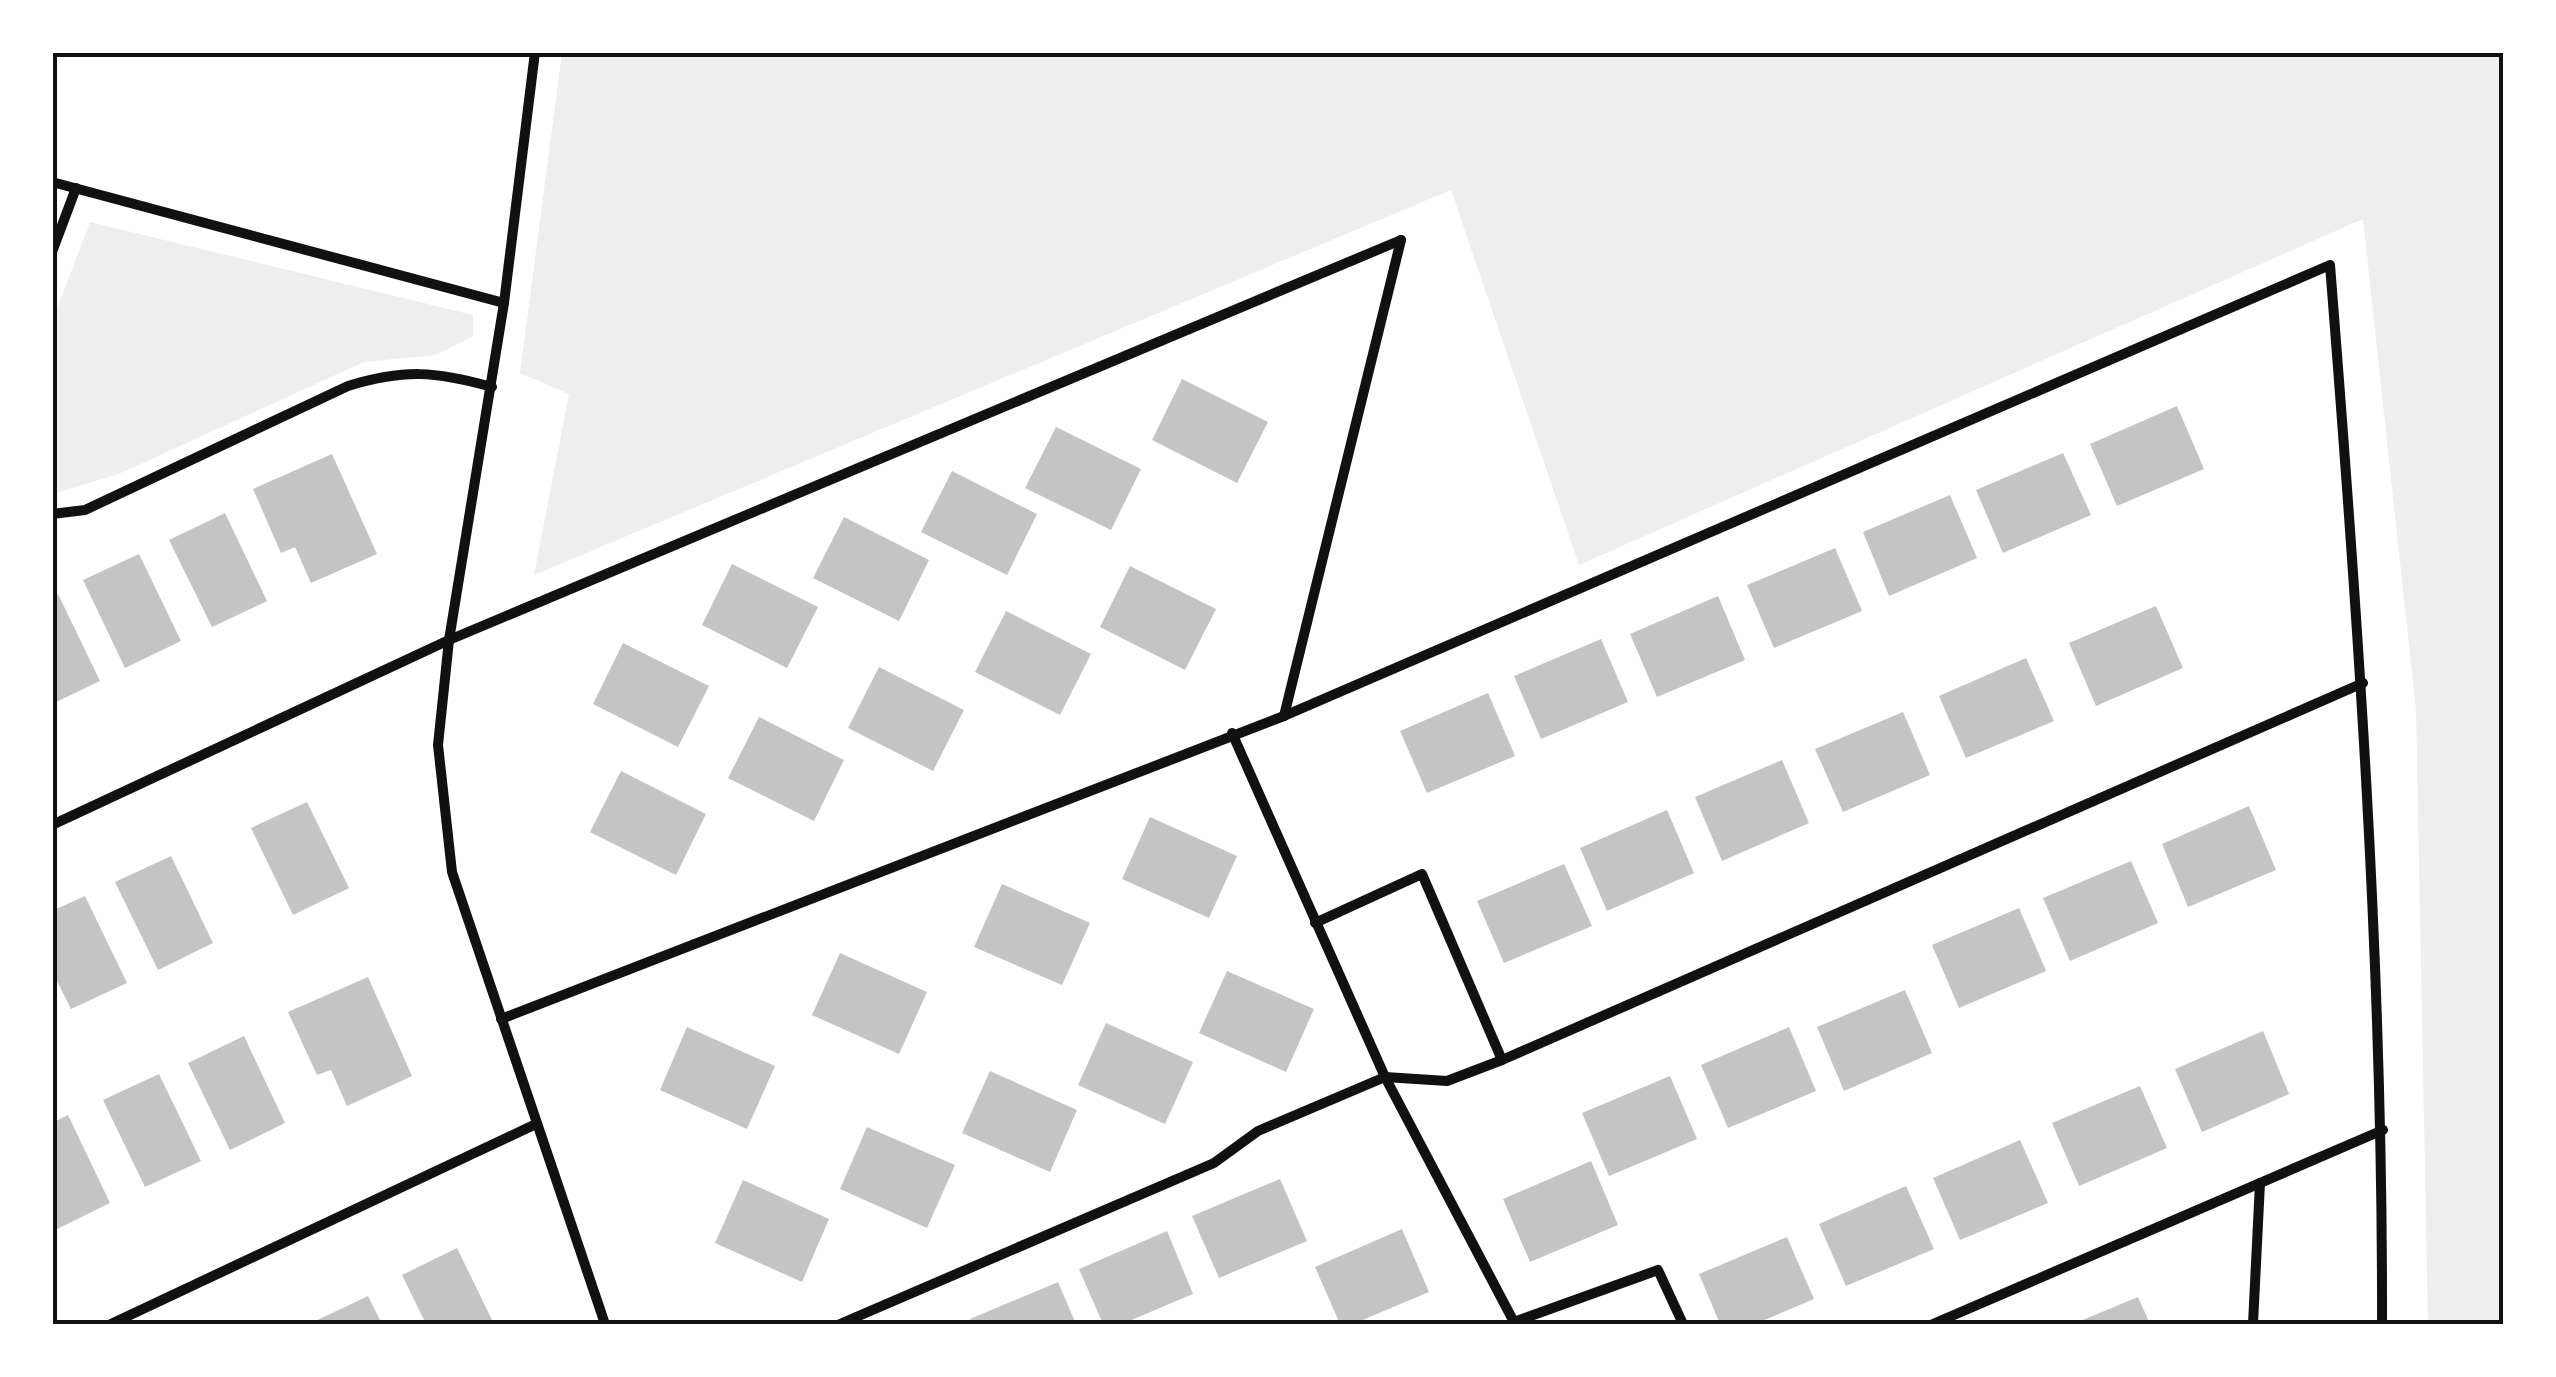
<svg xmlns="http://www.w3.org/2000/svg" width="2556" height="1377" font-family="'Noto Sans',sans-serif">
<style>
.green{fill:#eee}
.building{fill:#c4c4c4}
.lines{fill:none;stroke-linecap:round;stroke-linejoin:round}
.minor{stroke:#111;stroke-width:10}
.neatline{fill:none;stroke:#111;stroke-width:4}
</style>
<rect width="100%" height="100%" fill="#fff"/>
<g class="green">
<polygon points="562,53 2503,53 2503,1324 2428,1324 2416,710 2363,219 1579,565 1451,190 534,575 569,394 520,373"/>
<polygon points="90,222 473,315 473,336 436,355 364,362 121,473 53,494 53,319"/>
</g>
<g class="building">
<polygon points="1182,379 1268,422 1237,483 1152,440"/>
<polygon points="2177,406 2204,469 2117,506 2090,444"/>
<polygon points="1056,427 1141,469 1111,530 1025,488"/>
<polygon points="2063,453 2091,515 2003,553 1976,490"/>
<polygon points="332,454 377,554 311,583 295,547 281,553 253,489"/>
<polygon points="952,471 1037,514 1007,575 921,532"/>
<polygon points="1950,495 1977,558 1889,596 1863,532"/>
<polygon points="225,513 267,601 212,627 169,540"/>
<polygon points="844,517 929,560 899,621 813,578"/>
<polygon points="1835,548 1862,611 1774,648 1747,585"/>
<polygon points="139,554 181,641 125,668 83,580"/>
<polygon points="732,564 818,607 787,668 702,625"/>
<polygon points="1130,566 1216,609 1185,670 1100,627"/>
<polygon points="58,594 100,681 52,704 52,597"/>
<polygon points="1718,596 1745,660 1657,697 1630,634"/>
<polygon points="2156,606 2183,668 2096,706 2069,643"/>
<polygon points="1006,611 1091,654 1060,715 975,672"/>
<polygon points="1601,639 1628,702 1541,739 1514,676"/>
<polygon points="623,643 709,686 678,747 593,704"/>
<polygon points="2026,658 2054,721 1966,758 1939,696"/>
<polygon points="879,667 964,710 933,771 848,728"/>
<polygon points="1488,693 1515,756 1427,793 1400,731"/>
<polygon points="1903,712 1930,775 1843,812 1815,749"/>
<polygon points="759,717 844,760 814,821 728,778"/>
<polygon points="1782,760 1809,823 1722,861 1695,797"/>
<polygon points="621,771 706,814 676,875 590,832"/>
<polygon points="307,802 349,888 293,915 251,828"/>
<polygon points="2249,806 2276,870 2188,907 2162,844"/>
<polygon points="1667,810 1694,873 1607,911 1580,848"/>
<polygon points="1150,817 1237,856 1209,918 1122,879"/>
<polygon points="171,856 213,943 158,970 115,882"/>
<polygon points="2131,861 2158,923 2070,961 2043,898"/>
<polygon points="1564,864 1592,926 1504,963 1477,901"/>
<polygon points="1002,884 1090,923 1062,985 974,947"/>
<polygon points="85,896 127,983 71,1009 52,971 52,911"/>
<polygon points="2019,908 2046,971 1959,1008 1932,945"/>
<polygon points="840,953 927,992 899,1054 812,1015"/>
<polygon points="1227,971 1314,1009 1286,1072 1199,1033"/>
<polygon points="368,977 412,1076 347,1106 331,1070 317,1075 288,1012"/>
<polygon points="1905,990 1932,1053 1844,1091 1817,1027"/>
<polygon points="1106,1023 1193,1062 1165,1124 1078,1085"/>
<polygon points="687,1027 775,1066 747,1129 660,1090"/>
<polygon points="1789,1027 1816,1091 1728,1128 1701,1065"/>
<polygon points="2263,1031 2289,1094 2202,1132 2175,1069"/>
<polygon points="244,1036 285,1123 230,1150 188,1063"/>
<polygon points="990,1071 1077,1110 1050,1172 962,1133"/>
<polygon points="159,1074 201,1161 145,1187 103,1100"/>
<polygon points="1670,1076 1697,1139 1609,1176 1582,1113"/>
<polygon points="2140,1086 2167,1148 2079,1186 2052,1123"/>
<polygon points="68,1115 110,1203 55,1230 52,1123"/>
<polygon points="867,1127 955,1165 927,1228 840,1189"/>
<polygon points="2020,1140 2048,1203 1960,1240 1933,1178"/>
<polygon points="1591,1161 1618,1225 1530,1262 1503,1199"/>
<polygon points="1280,1179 1307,1241 1219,1278 1192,1216"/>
<polygon points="743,1180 829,1219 802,1282 715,1243"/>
<polygon points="1906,1186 1934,1249 1846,1286 1819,1224"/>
<polygon points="1402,1229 1429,1292 1353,1324 1340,1324 1315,1267"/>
<polygon points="1167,1231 1193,1294 1122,1324 1103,1324 1079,1269"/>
<polygon points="1787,1237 1814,1299 1755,1324 1720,1324 1699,1274"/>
<polygon points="457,1248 494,1324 426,1324 402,1275"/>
<polygon points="1058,1282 1076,1324 973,1324 970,1319"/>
<polygon points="368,1296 382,1324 309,1324"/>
<polygon points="2138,1297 2150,1324 2073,1324"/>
</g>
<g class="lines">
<g class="minor">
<polyline points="535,52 504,303 449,640 438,745 452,872 605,1324"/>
<polyline points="52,182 504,303"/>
<polyline points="52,252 76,188"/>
<path d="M52,514L85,510L348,386C404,369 435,371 492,387"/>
<polyline points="1284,716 1401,240"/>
<polyline points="1232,733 1385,1077 1515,1324"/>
<polyline points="52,825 449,640 1401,240"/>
<polyline points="1315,923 1422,874 1502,1060"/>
<path d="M501,1019L1284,716L2330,265C2358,618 2383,970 2382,1324"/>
<polyline points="1514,1322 1658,1270 1683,1324"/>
<polyline points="111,1324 536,1124"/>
<polyline points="840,1324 1214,1163 1258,1131 1385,1077 1447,1081 1502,1060 2363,683"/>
<polyline points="1933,1324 2383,1130"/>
<polyline points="2253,1324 2260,1183"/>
</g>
</g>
<rect width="2556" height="1377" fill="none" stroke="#ffffff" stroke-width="110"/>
<rect x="55" y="55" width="2446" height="1267" class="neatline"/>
</svg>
